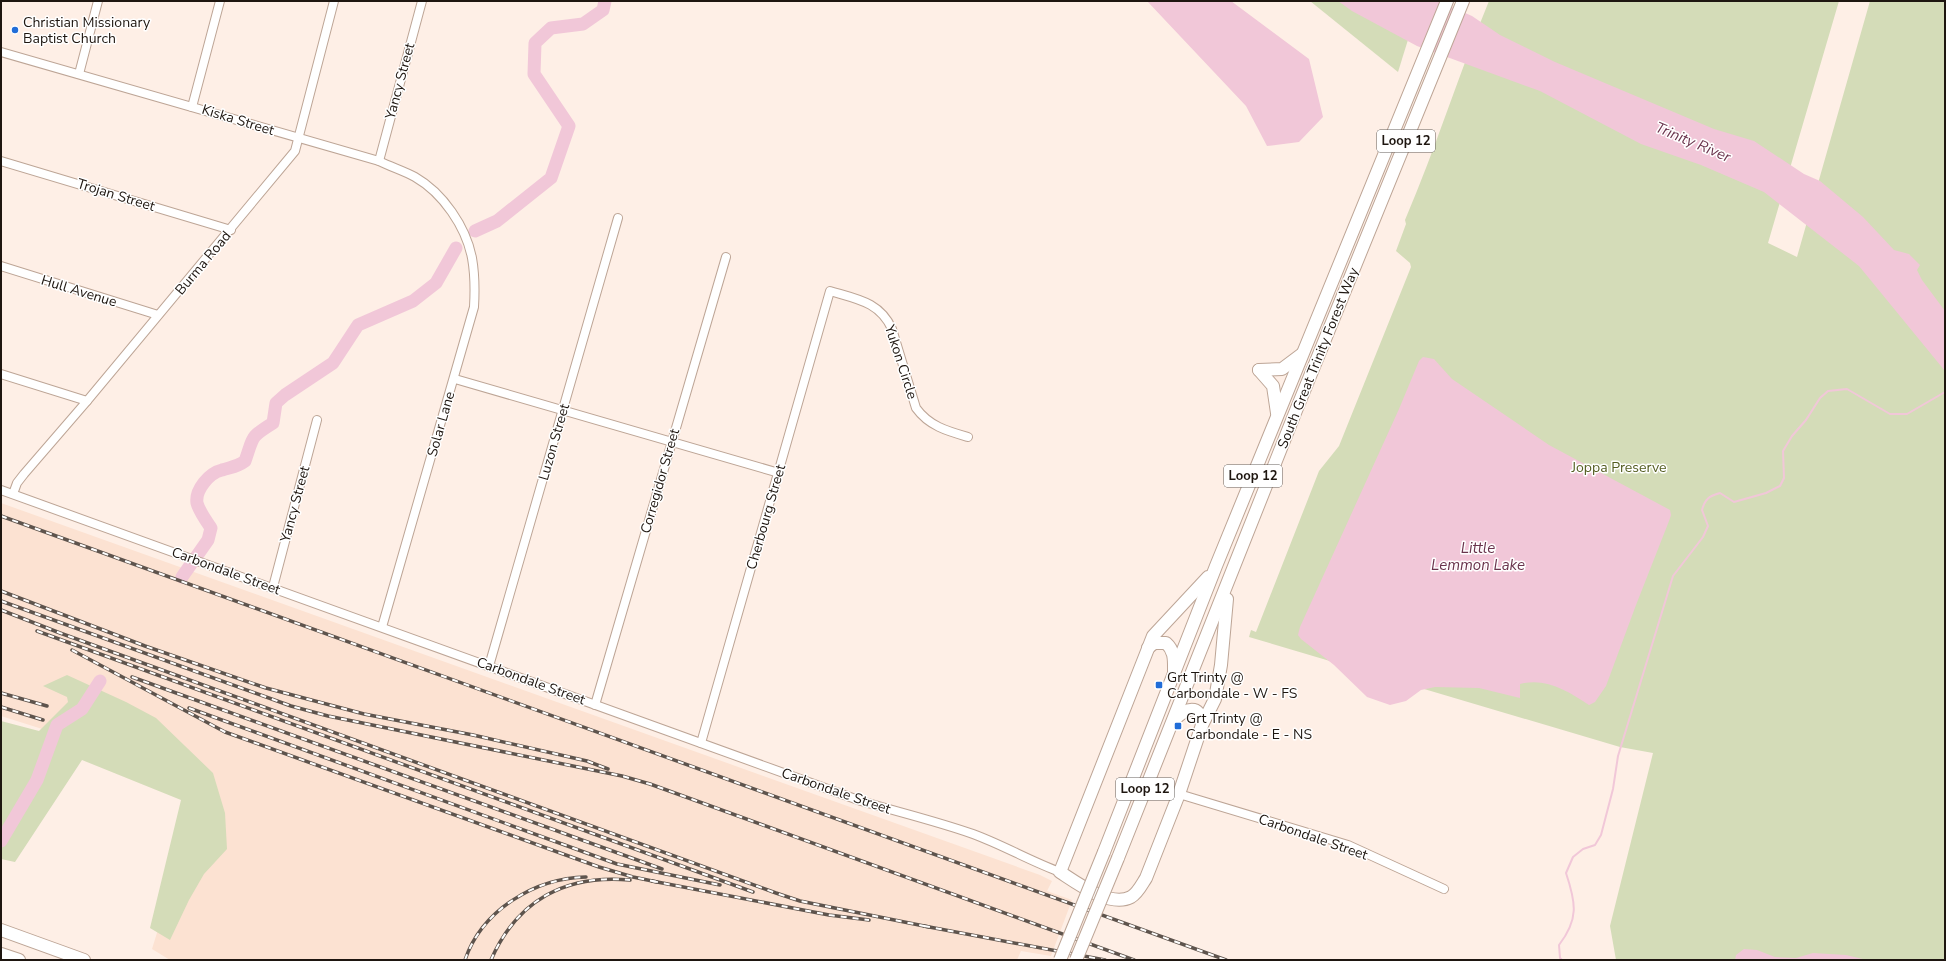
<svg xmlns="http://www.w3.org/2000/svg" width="1946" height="961" font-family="'Nunito Sans',sans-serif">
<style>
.built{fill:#fce2d2}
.green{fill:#d4dcb8}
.water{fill:#f1c7d8}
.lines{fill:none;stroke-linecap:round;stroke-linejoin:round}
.stream{stroke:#f1c7d8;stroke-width:2}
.river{stroke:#f1c7d8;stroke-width:13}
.minor-casing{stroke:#bda596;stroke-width:10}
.primary-casing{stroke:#bda596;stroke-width:14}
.minor{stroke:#fff;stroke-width:8}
.primary{stroke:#fff;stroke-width:12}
.rail-casing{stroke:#5e544d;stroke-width:3.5}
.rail{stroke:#fff;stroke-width:2;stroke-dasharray:6;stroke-linecap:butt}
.primary-bridge-casing{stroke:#bda596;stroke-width:14;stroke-linecap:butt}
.primary-bridge{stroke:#fff;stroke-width:12}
.poi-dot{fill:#216dd8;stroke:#fff;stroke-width:1.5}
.labels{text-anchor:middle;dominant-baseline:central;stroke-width:3;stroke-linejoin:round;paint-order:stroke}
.shield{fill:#fff;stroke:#625c58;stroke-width:1}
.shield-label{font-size:13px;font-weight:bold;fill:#1e1610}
.poi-label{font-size:14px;fill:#1e1610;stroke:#fff;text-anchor:start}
.street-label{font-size:14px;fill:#1e1610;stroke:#fff}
.park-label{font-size:14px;fill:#545d21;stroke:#fff}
.water-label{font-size:15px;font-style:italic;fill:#6a344d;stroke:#fff}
</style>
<rect width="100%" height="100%" fill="#feefe6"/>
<polygon class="built" points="1,503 1040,875 1052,881 1047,891 1072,900 1051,956 1021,951 1017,960 170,960 152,949 204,780 1,716"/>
<g class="green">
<polygon points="1310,1 1420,1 1398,72"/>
<path d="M1489,1H1839L1768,243L1797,257L1870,1H1945V960H1616L1610,926L1653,753L1620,747L1249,637L1251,630L1256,632L1319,471L1339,446L1411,267L1410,263L1396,251L1406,224L1405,220C1436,148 1459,73 1489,1Z"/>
<polygon points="67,675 126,702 156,718 213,773 225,813 227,849 204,874 189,900 170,940 150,928 181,800 82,760 15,862 1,859 1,721 39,731 68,702 67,697 43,686"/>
</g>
<g class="water">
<polygon points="1147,1 1231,1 1309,59 1323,117 1299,142 1267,146 1246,106"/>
<polygon points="1338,1 1438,1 1472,16 1500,35 1555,62 1714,129 1754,141 1804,174 1820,181 1863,217 1894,250 1909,254 1920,265 1917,270 1922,280 1945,311 1945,371 1859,266 1764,192 1701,165 1641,144 1540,91 1417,46 1352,11"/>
<path d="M1423,357L1434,359L1452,379L1549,445L1670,510L1671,515L1669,521L1636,605L1606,686L1595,702L1589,705C1568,691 1546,677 1520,684V698L1479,688L1435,687L1421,690L1406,701L1390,705L1367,697L1334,665L1301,639L1298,635L1300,627L1399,409L1419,361Z"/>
<polygon points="1744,949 1757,950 1775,957 1796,958 1813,953 1846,955 1867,960 1735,960 1736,955"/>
</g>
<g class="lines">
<path class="stream" d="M1562,960L1560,958L1559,945C1579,919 1576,903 1566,873L1573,857L1583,849L1595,845L1601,835L1613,789L1618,756L1673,576L1703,537L1708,526L1702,510C1705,499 1709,496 1720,493L1734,502L1766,493L1780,486L1784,478L1783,451L1792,436L1806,420L1820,398L1828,391L1847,389L1890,414H1907L1945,392"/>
<g class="river">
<polyline points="475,231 497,221 551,178 569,126 534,74 535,43 551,28 583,24 603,10 605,1"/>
<path d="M182,577L208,540L211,528C207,522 199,511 197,503C195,490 209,473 222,470C231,467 237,467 245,461C254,436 249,438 273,423L276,403L285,395L333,363L358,325L413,301L436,283L456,248"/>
<polyline points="1,841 37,780 57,725 82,709 100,681"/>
</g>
<g class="minor-casing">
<g id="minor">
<path d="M1,52L379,161C391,167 404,171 415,177C443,193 466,227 472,258C475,275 475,290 474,307L382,627"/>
<polyline points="79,74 98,1"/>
<polyline points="192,107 220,1"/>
<polyline points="1,161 231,230"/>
<polyline points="379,161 422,1"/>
<polyline points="1,266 158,315"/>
<polyline points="1,374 87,401"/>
<polyline points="455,379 779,473"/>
<path d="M1,490L861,801C898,812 936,821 973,834C1003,845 1030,861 1060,872"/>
<polyline points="13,494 17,483 24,474 87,401 295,151 334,1"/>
<polyline points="273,587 317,420"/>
<polyline points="489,666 618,218"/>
<polyline points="595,705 726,257"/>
<path d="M701,743L830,291C857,299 880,302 892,329L916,408C929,426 947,431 968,437"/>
<polyline points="1179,794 1348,845 1444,889"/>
</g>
</g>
<g class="primary-casing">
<g id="primary">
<polyline points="1259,370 1273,386 1277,413"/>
<polyline points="1259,370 1282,369 1302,354"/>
<path d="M1208,577L1153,636L1060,872C1077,883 1110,908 1131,897C1138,893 1142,884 1146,878L1179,794L1202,725L1215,699L1221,665L1227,599"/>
<path d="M1148,648L1154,643H1166C1175,651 1174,661 1174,671"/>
<path d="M1174,720C1186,708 1200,703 1202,725"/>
<polyline points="1104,852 1216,566 1447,1"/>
<polyline points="1118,858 1295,413 1463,1"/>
<polyline points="1,930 84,960"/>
<polyline points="1,954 19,960"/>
</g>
</g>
<use href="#minor" class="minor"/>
<use href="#primary" class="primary"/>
<g class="rail-casing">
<g id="rail">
<polyline points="1,516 1226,960"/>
<polyline points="1,591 145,646 266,688 364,714 473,735 587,761 608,769"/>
<polyline points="1,601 291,706 328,716 622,776 650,784 1134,960"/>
<polyline points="1,610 60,633 776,893 800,901 929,927"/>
<polyline points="37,631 753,892"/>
<polyline points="72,650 225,732 599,867 633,877 657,882"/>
<polyline points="132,677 662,869"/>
<polyline points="1,693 47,706"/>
<polyline points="1,707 43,720"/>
<polyline points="189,708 617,864 720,885"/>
<polyline points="652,881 829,915 869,920"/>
<polyline points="924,926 1105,960"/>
<path d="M465,960C482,910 535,878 586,877"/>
<path d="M491,960C517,900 566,874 630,880"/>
</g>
</g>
<use href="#rail" class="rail"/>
<g class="primary-bridge-casing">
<g id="primary-bridge">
<polyline points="1060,960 1104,852"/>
<polyline points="1076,960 1118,858"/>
</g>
</g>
<use href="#primary-bridge" class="primary-bridge"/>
</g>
<g class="poi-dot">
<circle cx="15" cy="30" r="4"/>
<rect x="1155" y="681" width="8" height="8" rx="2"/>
<rect x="1174" y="722" width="8" height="8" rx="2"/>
</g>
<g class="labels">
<g class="shield">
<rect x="1377" y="130" width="58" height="22" rx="3"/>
<rect x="1224" y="465" width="58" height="22" rx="3"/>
<rect x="1116" y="778" width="58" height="22" rx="3"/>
</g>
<g class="shield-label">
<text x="1406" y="141">Loop 12</text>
<text x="1253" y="476">Loop 12</text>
<text x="1145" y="789">Loop 12</text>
</g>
<g class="poi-label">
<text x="23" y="22">Christian Missionary<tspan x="23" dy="16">Baptist Church</tspan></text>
<text x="1167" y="677">Grt Trinty @<tspan x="1167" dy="16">Carbondale - W - FS</tspan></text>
<text x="1186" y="718">Grt Trinty @<tspan x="1186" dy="16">Carbondale - E - NS</tspan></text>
</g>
<g class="street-label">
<text transform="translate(400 81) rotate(-75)">Yancy Street</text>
<text transform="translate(238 120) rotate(17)">Kiska Street</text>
<text transform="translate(116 195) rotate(17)">Trojan Street</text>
<text transform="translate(203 263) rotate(-50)">Burma Road</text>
<text transform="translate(79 291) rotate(17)">Hull Avenue</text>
<text transform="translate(1318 358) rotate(-68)">South Great Trinity Forest Way</text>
<text transform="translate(901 362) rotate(72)">Yukon Circle</text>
<text transform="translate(441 424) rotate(-74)">Solar Lane</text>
<text transform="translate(554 442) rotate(-74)">Luzon Street</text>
<text transform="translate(660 481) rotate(-74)">Corregidor Street</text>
<text transform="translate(295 504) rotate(-75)">Yancy Street</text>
<text transform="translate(766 517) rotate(-74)">Cherbourg Street</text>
<text transform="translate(226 571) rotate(20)">Carbondale Street</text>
<text transform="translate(531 681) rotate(20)">Carbondale Street</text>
<text transform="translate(836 791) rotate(19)">Carbondale Street</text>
<text transform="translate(1313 837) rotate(19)">Carbondale Street</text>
</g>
<g class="park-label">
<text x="1619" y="467">Joppa Preserve</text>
</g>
<g class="water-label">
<text transform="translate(1693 142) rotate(23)">Trinity River</text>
<text x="1478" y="548">Little<tspan x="1478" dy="17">Lemmon Lake</tspan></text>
</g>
</g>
<rect width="1946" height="961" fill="none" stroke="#1e1610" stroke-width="4"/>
</svg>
